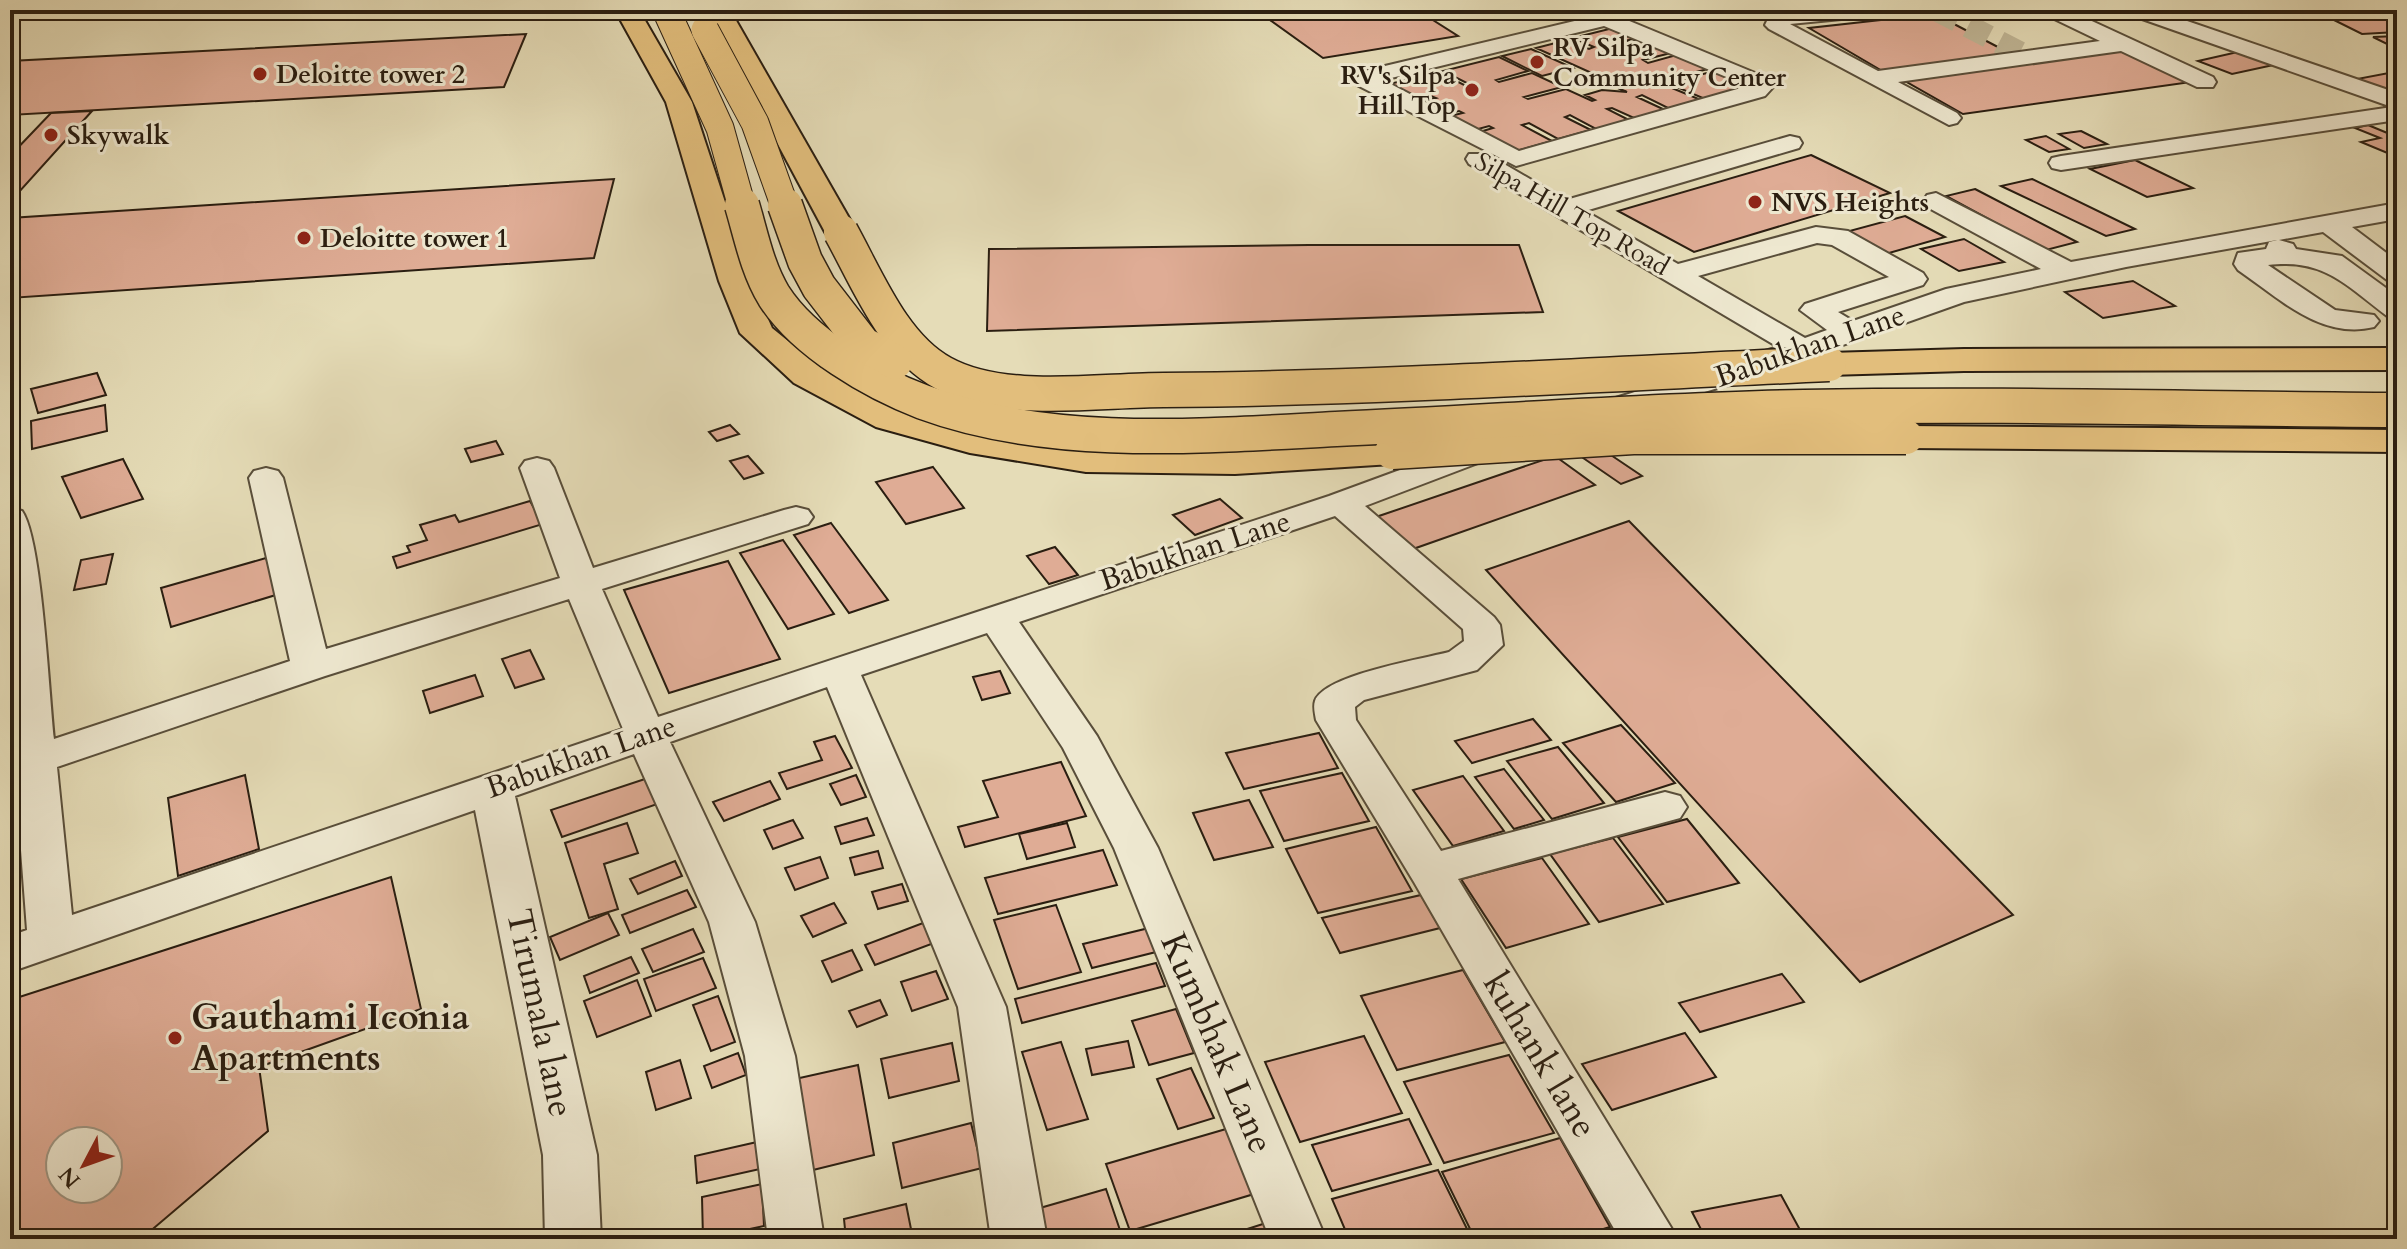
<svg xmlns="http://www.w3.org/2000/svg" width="2407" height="1249" font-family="Cardo,serif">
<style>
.building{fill:#dfac95;stroke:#2a1e11;stroke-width:2;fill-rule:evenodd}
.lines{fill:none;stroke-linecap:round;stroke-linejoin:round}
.street-tunnel{stroke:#c0b696;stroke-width:23;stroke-dasharray:23 12;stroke-linecap:butt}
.street-casing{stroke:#594e3a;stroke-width:4}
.primary-casing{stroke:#2a1e11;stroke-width:4}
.street{fill:#eee8d0;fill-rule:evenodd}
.primary{fill:#e2be7c;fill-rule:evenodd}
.primary-bridge-casing{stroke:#2a1e11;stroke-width:37;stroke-linecap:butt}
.highway-bridge-far1-casing{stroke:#2a1e11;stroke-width:29;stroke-linecap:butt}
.highway-bridge-casing{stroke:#2a1e11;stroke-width:37;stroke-linecap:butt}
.primary-bridge{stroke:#e2be7c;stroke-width:34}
.highway-bridge-far1{stroke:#e2be7c;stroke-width:27}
.highway-bridge{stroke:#e2be7c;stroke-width:34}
.poi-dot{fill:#8f2418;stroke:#eee8d0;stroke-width:3}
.labels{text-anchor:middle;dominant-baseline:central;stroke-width:6;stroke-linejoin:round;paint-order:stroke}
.far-poi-label{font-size:26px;font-weight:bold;fill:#2a1e11;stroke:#eee8d0;text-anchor:start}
.far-street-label{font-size:26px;fill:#2a1e11;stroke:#eee8d0}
.street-label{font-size:30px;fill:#2a1e11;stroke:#eee8d0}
.near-street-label{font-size:36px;fill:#2a1e11;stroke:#eee8d0}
.near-poi-label{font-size:36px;font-weight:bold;fill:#2a1e11;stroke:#eee8d0;text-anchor:start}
</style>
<rect width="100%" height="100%" fill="#e5dcb7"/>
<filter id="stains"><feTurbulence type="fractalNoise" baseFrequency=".0025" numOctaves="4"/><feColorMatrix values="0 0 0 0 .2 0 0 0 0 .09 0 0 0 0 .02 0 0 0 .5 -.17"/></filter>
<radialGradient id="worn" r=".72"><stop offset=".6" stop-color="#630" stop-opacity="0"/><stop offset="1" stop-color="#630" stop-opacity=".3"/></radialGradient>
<g class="building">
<polygon points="1256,10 1417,10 1458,36 1323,58"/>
<polygon points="2069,10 2126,10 2130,12 2113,18 2094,19"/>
<polygon points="1935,14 2015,56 1884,72 1809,28"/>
<polygon points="2386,16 2397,22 2397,32 2362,34 2330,18"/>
<polygon points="1617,27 1641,37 1609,45 1645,38 1675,52 1643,60 1648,63 1680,54 1712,68 1680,76 1686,79 1717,70 1753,86 1705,99 1677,87 1672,88 1701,100 1670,109 1642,95 1637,97 1665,110 1634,118 1612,108 1607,109 1629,120 1596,129 1570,115 1565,117 1591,130 1558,139 1529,123 1522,125 1552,141 1513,152 1476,133 1493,128 1489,126 1471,131 1446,117 1463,113 1459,111 1442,115 1418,103 1436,98 1431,96 1414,100 1385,85 1439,72 1464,85 1469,84 1443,71 1499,57 1528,71 1496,80 1499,82 1532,73 1562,87 1524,97 1528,99 1566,89 1592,101 1595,100 1585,95 1602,90 1627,92 1597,79 1612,74 1596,75 1536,48 1567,40 1589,49 1594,47 1573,38"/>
<polygon points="526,34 504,87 10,115 10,61"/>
<polygon points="2397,36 2397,49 2373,37"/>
<polygon points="2123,47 2198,81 1963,114 1898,77"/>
<polygon points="1531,49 1573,68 1542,76 1502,56"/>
<polygon points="2242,51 2278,64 2232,74 2198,61"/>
<polygon points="2394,72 2397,73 2397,95 2357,79"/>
<polygon points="92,111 10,202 10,156 51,113"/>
<polygon points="2368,125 2397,137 2397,157 2361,142 2380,138 2355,128"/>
<polygon points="2081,131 2107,144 2084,148 2059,134"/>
<polygon points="2046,136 2069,149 2049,152 2026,140"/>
<polygon points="1811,155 1890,193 1694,252 1618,211"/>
<polygon points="2135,160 2193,188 2147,197 2090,169"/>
<polygon points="614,179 594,258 10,298 10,218"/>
<polygon points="2032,179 2135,229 2106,236 2001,186"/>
<polygon points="1975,189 2077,242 2046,250 1946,196"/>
<polygon points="1905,216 1945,237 1882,255 1842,233"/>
<polygon points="1964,239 2004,262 1959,271 1921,249"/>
<polygon points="1309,245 1519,245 1543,312 987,331 989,249"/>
<polygon points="2133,281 2175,306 2103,318 2065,292"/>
<polygon points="97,373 106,395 38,413 31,389"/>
<polygon points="105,405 107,431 32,449 31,421"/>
<polygon points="730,425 739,434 717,441 709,432"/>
<polygon points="496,441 503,454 471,462 465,449"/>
<polygon points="1593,443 1642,476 1621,484 1573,451"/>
<polygon points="748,456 763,473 744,479 730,461"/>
<polygon points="1555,456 1595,485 1413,549 1376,517"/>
<polygon points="123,459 143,499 81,518 62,477"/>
<polygon points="933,467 964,508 906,524 876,482"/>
<polygon points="1220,499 1242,518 1195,535 1173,515"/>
<polygon points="530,501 543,524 397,568 393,557 410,552 407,546 427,540 420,525 455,515 459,522"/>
<polygon points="1629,521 2013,915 1860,982 1486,570"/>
<polygon points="831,523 888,600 849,613 794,535"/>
<polygon points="783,540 834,614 788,629 740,553"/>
<polygon points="1055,547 1078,575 1049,584 1027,556"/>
<polygon points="113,554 106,584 74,590 81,560"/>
<polygon points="266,558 279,594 171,627 161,588"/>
<polygon points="728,561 780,659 669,693 624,590"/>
<polygon points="530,650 544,679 515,688 502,659"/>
<polygon points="1000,671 1010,693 982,700 973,677"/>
<polygon points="475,675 483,696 430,713 423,691"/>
<polygon points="1533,719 1551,740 1472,763 1455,741"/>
<polygon points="1621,725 1675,783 1616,802 1563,743"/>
<polygon points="1319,733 1338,768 1244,789 1226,753"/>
<polygon points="835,736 852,768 787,789 779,773 822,760 814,742"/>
<polygon points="1558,747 1604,803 1552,819 1507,761"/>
<polygon points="1061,762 1086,816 965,847 958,827 998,817 983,781"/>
<polygon points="1504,769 1544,820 1514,829 1475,777"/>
<polygon points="1342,773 1369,821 1284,841 1260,791"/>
<polygon points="245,775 259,849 178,876 168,798"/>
<polygon points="856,775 866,797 841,805 830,784"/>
<polygon points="654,776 666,801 562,837 551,810"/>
<polygon points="1463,776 1504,831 1453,846 1413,790"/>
<polygon points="770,781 780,799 724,821 713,802"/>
<polygon points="1249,800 1273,847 1214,860 1193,813"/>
<polygon points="867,818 874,835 841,844 835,827"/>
<polygon points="1687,819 1739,883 1667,902 1618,837"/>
<polygon points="793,820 803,838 773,849 764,830"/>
<polygon points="627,823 638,853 604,864 618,909 589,918 565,843"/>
<polygon points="1067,823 1075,847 1027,859 1019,834"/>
<polygon points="1376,827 1412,891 1318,913 1286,849"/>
<polygon points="1613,838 1663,904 1599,922 1550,854"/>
<polygon points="1103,850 1117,885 998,914 985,878"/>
<polygon points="878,851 883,868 855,875 850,858"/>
<polygon points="820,857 828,878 795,890 785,868"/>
<polygon points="1542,858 1589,924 1506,948 1461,879"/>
<polygon points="675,861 682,876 638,894 630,879"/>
<path d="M391,877L421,1009L259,1067L268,1131L141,1239H10V1000ZM60,1141H108V1189H60Z"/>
<polygon points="902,884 908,901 878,909 872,892"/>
<polygon points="687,890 696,907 630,933 622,915"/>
<polygon points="1421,895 1440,928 1340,953 1322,918"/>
<polygon points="834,903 846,923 813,937 801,916"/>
<polygon points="1056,905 1081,972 1018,989 994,920"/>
<polygon points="608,913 619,935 560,960 550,937"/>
<polygon points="923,923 934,943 875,965 865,945"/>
<polygon points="1149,928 1160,951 1092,968 1083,944"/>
<polygon points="693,929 704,952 653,972 642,949"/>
<polygon points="852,950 862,970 832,982 822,961"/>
<polygon points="631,957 639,973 590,993 584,976"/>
<polygon points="703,958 716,988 656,1011 644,979"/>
<polygon points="1156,963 1165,986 1022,1023 1015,999"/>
<polygon points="1463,970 1505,1042 1397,1070 1361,996"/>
<polygon points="936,971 948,999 912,1011 901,982"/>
<polygon points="1782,974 1804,1002 1700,1032 1679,1003"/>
<polygon points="637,980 651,1016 597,1037 584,1001"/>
<polygon points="718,996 735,1042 711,1051 693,1005"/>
<polygon points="880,1000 887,1015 857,1027 849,1011"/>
<polygon points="1176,1009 1194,1053 1149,1065 1132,1021"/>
<polygon points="1685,1033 1716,1077 1612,1110 1582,1064"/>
<polygon points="1364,1036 1402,1113 1300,1142 1265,1062"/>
<polygon points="1128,1041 1134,1067 1092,1075 1086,1049"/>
<polygon points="1061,1042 1088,1119 1047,1130 1022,1052"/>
<polygon points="952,1043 959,1081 889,1098 881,1059"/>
<polygon points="738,1053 746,1075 712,1088 704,1066"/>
<polygon points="1509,1055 1554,1133 1444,1163 1404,1082"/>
<polygon points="680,1060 691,1098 656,1110 646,1072"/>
<polygon points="858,1065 874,1155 809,1171 795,1079"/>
<polygon points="1191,1068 1214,1118 1178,1129 1157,1079"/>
<polygon points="1409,1119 1431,1164 1332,1191 1312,1145"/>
<polygon points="971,1123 982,1168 902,1188 893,1143"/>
<polygon points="1226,1129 1254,1194 1130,1231 1106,1164"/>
<polygon points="1560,1138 1610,1227 1570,1239 1475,1239 1442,1172"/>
<polygon points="757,1142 760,1169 697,1183 695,1156"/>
<polygon points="1438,1170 1472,1239 1349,1239 1332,1199"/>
<polygon points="762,1184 764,1226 703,1239 702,1197"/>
<polygon points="1106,1189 1123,1239 1042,1239 1033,1210"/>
<polygon points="1781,1195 1805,1239 1706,1239 1692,1212"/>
<polygon points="906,1204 913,1239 846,1239 844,1219"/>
<polygon points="1266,1223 1273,1239 1216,1239"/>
</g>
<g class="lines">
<polyline class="street-tunnel" points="1937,10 2028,57"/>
<g class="street-casing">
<g id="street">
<polygon points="1805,10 1882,10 1872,16 1790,24 1878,71 2100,41 2044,14 2041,10 2068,10 2213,77 2216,82 2213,87 2197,87 2121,51 1898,82 1957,113 1961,118 1957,123 1949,125 1769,29 1765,25 1769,17"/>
<polygon points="2125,10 2155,10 2397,93 2397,120 2061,170 2052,168 2049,163 2052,158 2061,156 2392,107 2128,14"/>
<path d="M1604,14L1627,20L1772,80L1775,85L1765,96L1516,166L1357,85L1354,80L1368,70ZM1604,26L1748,86L1519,151L1383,80Z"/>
<path d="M1790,136L1799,138L1802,143L1799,148L1585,211L1678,264L1816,227L1848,231L1923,273L1927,279L1923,285L1838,312L1853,321L1946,289L2041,269L1927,207L1923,201L1927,195L1936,193L2071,262L2397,203V219L2352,227L2397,261V282L2387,280L2323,232L2279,240L2293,244L2296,249L2342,256L2397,296V319L2387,316C2346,285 2324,258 2268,265L2335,310L2374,315L2379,321L2374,327C2321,340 2279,298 2238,270L2234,264L2238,253L2266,249L2269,242L2277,240L2126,267L1964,302L1741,381L1625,416L1614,419L1603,416L1598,409L1603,402L1778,347L1469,164L1466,159L1469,154H1487L1566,200ZM1817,243L1832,245L1889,277L1805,304L1800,310L1827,330L1805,338L1698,276Z"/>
<path d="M1487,438L1499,441L1503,448L1499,455L1365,506L1494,617L1500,625L1503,645L1477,670L1364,700L1355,707L1356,720L1441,851L1665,792L1680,796L1687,807L1680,818L1458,879L1678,1239H1620L1414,882L1316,720C1315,714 1313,707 1315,701C1324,675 1422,659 1449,652L1464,641L1463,629L1335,516L1019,622L1097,736L1158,848L1326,1239H1270L1114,848L1063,748L987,633L861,675L1006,1007L1047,1239H991L958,1007L827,687L670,742L755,922L795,1056L824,1239H768L745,1056L709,922L634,754L515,796L597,1155L601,1239H545L543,1155L475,810L10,972V936L27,930L10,704V508L22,511C42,539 49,695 54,739L290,661L249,478L254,471L266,468L278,471L283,478L326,649L560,578L520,468L525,461L537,458L549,461L554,468L593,568L784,510L796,507L808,510L813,517L808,524L602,589L658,717L1329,496ZM569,599L623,729L72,915L57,767L325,676Z"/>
</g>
</g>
<g class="primary-casing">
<g id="primary">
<polygon points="615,10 639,10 692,102 751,281 772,328 820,367 902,411 973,431 1086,448 1235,450 1392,440 1406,444 1411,452 1406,460 1392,464 1235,474 1086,472 970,453 876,427 794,383 740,333 719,281 666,102"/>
<polygon points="706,10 730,10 857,232 852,239 841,241 830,239 825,232"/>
<polygon points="2397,348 2397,370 1964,371 1829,375 1816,372 1811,364 1816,356 1829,353 1964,349"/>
<polygon points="1906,426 2397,430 2397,452 1906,448 1893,445 1887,437 1893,429"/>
</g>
</g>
<use href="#street" class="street"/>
<use href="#primary" class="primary"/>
<g class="primary-bridge-casing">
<g id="primary-bridge">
<path d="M841,232C867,279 893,346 943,373C1003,406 1097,390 1164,390C1386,388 1607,374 1829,364"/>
<polyline points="1392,452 1633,437 1906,437"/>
</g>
</g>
<g class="highway-bridge-far1-casing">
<g id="highway-bridge-far1">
<polyline points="666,10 720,128 742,207"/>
<polyline points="705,30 755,123 785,207"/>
</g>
</g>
<g class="highway-bridge-casing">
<g id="highway-bridge">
<path d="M742,205C751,235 757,268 774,296C804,343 873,383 923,402C1050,449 1203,436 1336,429C1492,422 1648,410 1804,407C2001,403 2200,409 2397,410"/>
<polyline points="785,205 805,261 819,287 863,344 895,362"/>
</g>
</g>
<use href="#primary-bridge" class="primary-bridge"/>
<use href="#highway-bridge-far1" class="highway-bridge-far1"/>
<use href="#highway-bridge" class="highway-bridge"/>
</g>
<g class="poi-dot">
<circle cx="1537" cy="62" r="8"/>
<circle cx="260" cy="74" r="8"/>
<circle cx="1472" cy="90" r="8"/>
<circle cx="51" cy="135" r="8"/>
<circle cx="1755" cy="202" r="8"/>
<circle cx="304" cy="238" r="8"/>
<circle cx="175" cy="1038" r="8"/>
</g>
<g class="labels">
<g class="far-poi-label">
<text x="1553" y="47">RV Silpa<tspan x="1553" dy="30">Community Center</tspan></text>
<text x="276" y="74">Deloitte tower 2</text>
<text x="1456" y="75" text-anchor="end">RV's Silpa<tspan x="1456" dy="30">Hill Top</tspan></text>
<text x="67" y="135">Skywalk</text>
<text x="1771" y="202">NVS Heights</text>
<text x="320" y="238">Deloitte tower 1</text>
</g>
<g class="far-street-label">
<text transform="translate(1572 214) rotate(30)">Silpa Hill Top Road</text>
</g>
<g class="street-label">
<text transform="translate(1810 346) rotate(-19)">Babukhan Lane</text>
<text transform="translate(1195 551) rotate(-18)">Babukhan Lane</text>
<text transform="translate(581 757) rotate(-19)">Babukhan Lane</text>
</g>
<g class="near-street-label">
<text transform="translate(540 1013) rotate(78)">Tirumala lane</text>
<text transform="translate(1217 1043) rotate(67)">Kumbhak Lane</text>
<text transform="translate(1540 1055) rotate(59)">kuhank lane</text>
</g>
<g class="near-poi-label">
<text x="191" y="1017">Gauthami Iconia<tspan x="191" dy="41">Apartments</tspan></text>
</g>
</g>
<rect width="2407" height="1249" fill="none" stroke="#e5dcb7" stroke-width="40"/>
<rect x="12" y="12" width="2383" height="1225" fill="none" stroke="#2a1e11" stroke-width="4"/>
<rect x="20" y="20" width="2367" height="1209" fill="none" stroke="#2a1e11" stroke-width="2"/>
<g transform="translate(84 1165) rotate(229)"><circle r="38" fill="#eee8d0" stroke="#a09784" stroke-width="2"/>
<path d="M0-6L14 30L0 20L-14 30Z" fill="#8f2418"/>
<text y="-12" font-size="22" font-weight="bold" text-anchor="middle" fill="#2a1e11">N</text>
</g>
<rect width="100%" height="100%" filter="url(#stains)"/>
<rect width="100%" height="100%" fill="url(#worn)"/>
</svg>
